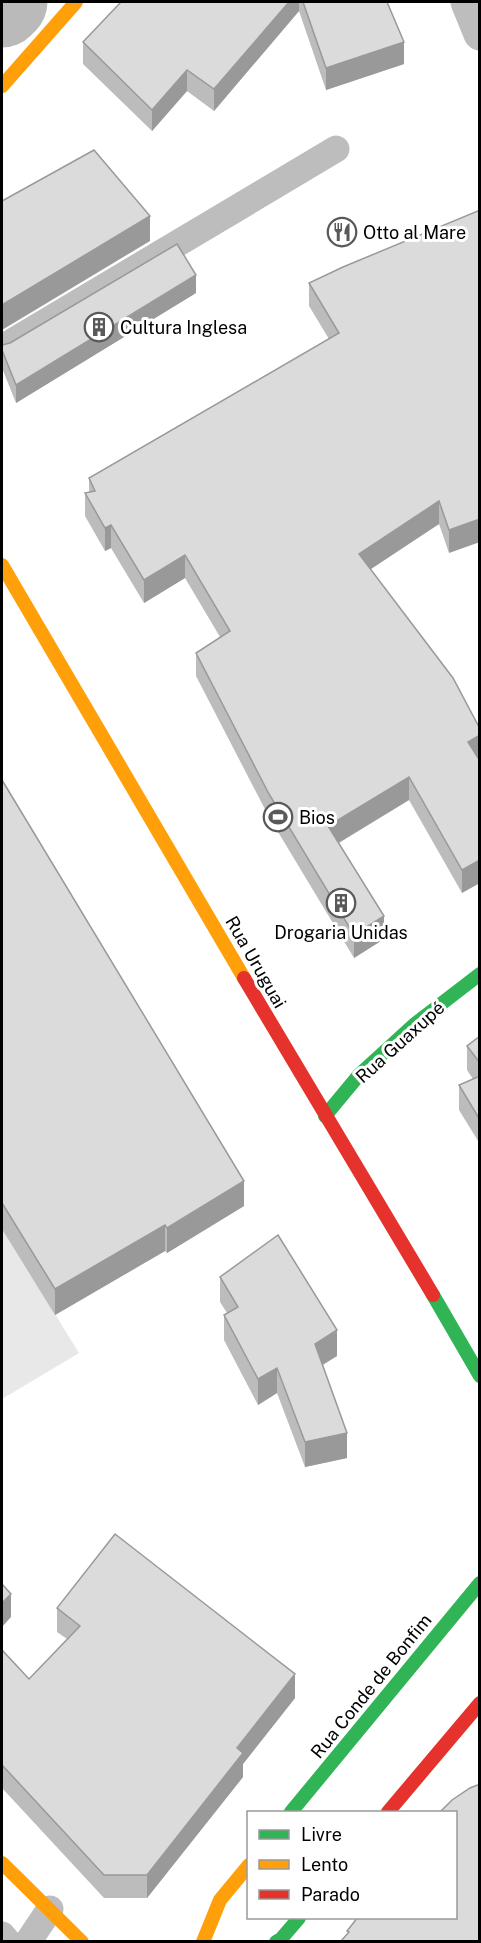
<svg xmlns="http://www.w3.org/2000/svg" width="481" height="1943" font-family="'Public Sans',sans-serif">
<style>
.pitch{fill:#e8e8e8}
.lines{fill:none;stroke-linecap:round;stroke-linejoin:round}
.river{stroke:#bababa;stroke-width:81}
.lane{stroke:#bdbdbd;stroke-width:27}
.street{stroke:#bdbdbd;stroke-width:33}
.fast{stroke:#30b455;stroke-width:14}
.slow{stroke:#ff9f0a;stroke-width:14}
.jam{stroke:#e5322d;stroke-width:14}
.wall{fill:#bcbcbc}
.shaded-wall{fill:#999}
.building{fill:#dbdbdb;stroke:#999;stroke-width:1.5}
.labels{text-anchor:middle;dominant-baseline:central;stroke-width:6;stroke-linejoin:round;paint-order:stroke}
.poi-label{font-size:18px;fill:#000;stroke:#fff;text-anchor:start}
.street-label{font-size:18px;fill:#000;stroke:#fff}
</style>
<rect width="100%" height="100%" fill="#fff"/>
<polygon class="pitch" points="2,1228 79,1353 2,1399"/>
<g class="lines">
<polyline class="river" points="2,7 7,2"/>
<g class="lane">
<polyline points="2,348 336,149"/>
<polyline points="2,1935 8,1942"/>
<polyline points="28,1942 50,1909"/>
</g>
<polyline class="street" points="467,2 480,34"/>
<g class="fast">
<polyline points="325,1116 359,1075 415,1024 480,974"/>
<polyline points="433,1295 480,1376"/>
<polyline points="291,1812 480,1583"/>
<polyline points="276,1942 281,1939 299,1918"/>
</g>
<g class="slow">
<polyline points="2,86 76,2"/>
<polyline points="2,565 244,978"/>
<polyline points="2,1863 82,1942"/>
<polyline points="203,1942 220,1900 249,1865"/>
</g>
<g class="jam">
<polyline points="244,978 433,1295"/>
<polyline points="388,1812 480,1703"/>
</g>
</g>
<g class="wall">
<polygon points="121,2 387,2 404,64 326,90 299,11 214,111 187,91 152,131 83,64 83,42"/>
<polygon points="480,210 449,553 439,524 370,569 480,729 480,758 478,759 462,893 409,800 339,843 384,939 354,958 269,817 196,676 196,653 220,637 185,578 144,603 111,548 105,551 85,516 85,493 89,493 89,478 329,339 309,306 309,283"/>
<polygon points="196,293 16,403 2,368 2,345 10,343"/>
<polygon points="2,780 244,1206 167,1253 165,1251 55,1315 2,1229"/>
<polygon points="480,1036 480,1144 459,1110 459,1085 473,1079 467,1070 467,1046"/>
<polygon points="220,1277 337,1356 323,1365 347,1458 305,1467 277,1393 258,1405 224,1340 224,1315 227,1313 220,1302"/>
<polygon points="57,1608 295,1698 243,1764 243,1777 147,1898 104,1898 2,1788 2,1650 29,1679 67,1639 57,1632"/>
</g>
<g class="shaded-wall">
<polygon points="289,2 299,2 299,11 214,111 214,89"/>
<polygon points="404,42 404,64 326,90 326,68"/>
<polygon points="187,70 187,91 152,131 152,110"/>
<polygon points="150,216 150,241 2,330 2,305"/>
<polygon points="196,275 196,293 16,403 16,385"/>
<polygon points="439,501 439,524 359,577 359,554"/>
<polygon points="480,519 480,542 449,553 449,530"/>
<polygon points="111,525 111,548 105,551 105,528"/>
<polygon points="185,555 185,578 144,603 144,580"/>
<polygon points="480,735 480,758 468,765 468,742"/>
<polygon points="409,777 409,800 328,849 328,826"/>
<polygon points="480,860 480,883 462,893 462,870"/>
<polygon points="384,916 384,939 354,958 354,935"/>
<polygon points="244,1181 244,1206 167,1253 167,1228"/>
<polygon points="165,1225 165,1251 55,1315 55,1289"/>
<polygon points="337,1330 337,1356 315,1369 315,1344"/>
<polygon points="277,1368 277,1393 258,1405 258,1379"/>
<polygon points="347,1433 347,1458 305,1467 305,1442"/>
<polygon points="11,1594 11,1617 2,1627 2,1603"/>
<polygon points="295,1674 295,1698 243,1764 243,1777 147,1898 147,1875 237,1748"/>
</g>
<g class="building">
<polygon points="121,2 289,2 214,89 187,70 152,110 83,42"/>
<polygon points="303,2 387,2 404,42 326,68"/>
<polygon points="94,150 150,216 2,305 2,201"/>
<polygon points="480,210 480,519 449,530 439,501 359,554 453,678 480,729 480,735 468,742 480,761 480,860 462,870 409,777 328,826 384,916 354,935 269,794 196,653 230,631 185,555 144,580 111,525 105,528 85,493 95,491 89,478 339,333 309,283 343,267"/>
<polygon points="177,244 196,275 16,385 2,350 2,345 10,343"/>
<polygon points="2,780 244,1181 167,1228 165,1225 55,1289 2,1203"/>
<polygon points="480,1036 480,1063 467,1046"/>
<polygon points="480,1076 480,1120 459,1085"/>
<polygon points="278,1235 337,1330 315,1344 347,1433 305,1442 277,1368 258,1379 224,1315 238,1307 220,1277"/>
<polygon points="115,1534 295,1674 237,1748 243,1753 147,1875 104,1875 2,1765 2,1650 29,1679 80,1626 57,1608"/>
<polygon points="2,1584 11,1594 2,1603"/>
<polygon points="480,1784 480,1941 341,1941 349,1932 347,1931 358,1917 456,1917 456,1812 440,1812 452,1800 470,1788"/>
</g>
<defs>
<g id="restaurant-ring" transform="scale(1.5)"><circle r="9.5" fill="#fff" stroke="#595959" stroke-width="1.5"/><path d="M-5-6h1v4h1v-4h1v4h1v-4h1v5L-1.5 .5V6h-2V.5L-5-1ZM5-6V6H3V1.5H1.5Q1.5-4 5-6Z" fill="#595959"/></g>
<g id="building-ring" transform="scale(1.5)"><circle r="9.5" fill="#fff" stroke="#595959" stroke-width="1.5"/><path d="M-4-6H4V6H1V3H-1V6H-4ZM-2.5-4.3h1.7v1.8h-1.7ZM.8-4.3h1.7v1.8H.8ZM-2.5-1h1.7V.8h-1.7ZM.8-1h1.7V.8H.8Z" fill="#595959"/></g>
<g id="stadium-ring" transform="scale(1.5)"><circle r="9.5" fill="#fff" stroke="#595959" stroke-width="1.5"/><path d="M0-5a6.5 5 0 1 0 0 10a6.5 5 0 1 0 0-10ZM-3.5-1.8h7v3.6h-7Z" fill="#595959"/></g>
</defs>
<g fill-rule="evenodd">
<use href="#restaurant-ring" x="342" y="232"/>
<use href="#building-ring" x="99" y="327"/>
<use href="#stadium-ring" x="278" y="817"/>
<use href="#building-ring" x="341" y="903"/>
</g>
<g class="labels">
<g class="poi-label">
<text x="363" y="232">Otto al Mare</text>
<text x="120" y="327">Cultura Inglesa</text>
<text x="299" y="817">Bios</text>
<text x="341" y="932" text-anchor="middle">Drogaria Unidas</text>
</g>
<g class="street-label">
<text transform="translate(256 962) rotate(60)">Rua Uruguai</text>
<text transform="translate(400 1042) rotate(-42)">Rua Guaxupé</text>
<text transform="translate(371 1686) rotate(-51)">Rua Conde de Bonfim</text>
</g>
</g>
<rect width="481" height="1943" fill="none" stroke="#000000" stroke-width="6"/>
<rect x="247" y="1811" width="210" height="108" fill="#ffffff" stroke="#999999" stroke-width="1.5"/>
<rect x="259" y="1830" width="30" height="9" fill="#30b455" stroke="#999999" stroke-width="1.5"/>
<text x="301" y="1841" font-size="18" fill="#000000">Livre</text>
<rect x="259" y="1860" width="30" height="9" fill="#ff9f0a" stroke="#999999" stroke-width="1.5"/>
<text x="301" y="1871" font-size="18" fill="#000000">Lento</text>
<rect x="259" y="1890" width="30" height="9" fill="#e5322d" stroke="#999999" stroke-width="1.5"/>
<text x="301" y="1901" font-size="18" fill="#000000">Parado</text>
</svg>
